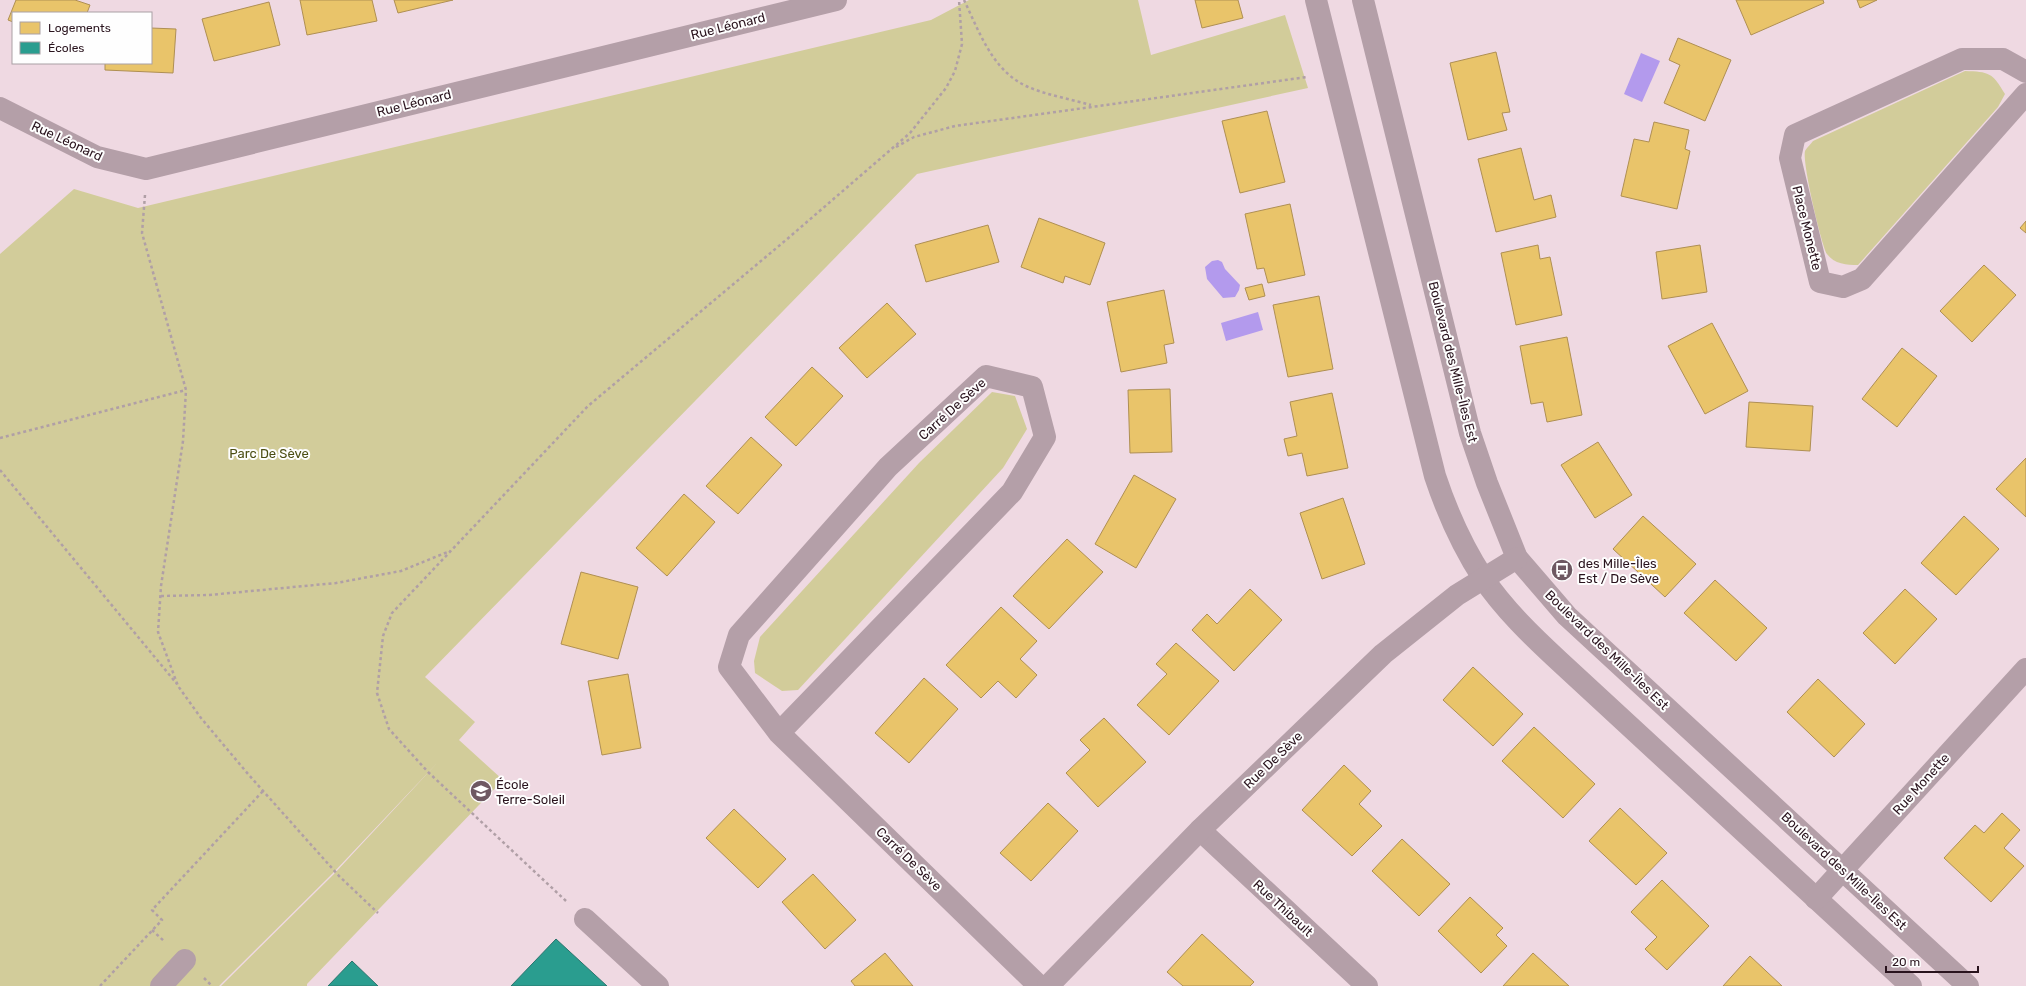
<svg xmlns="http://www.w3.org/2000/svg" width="2026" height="986" font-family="Rubik,sans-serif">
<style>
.green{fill:#d2cc9a}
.water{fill:#b39aed}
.homes{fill:#e9c46a;stroke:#af8f53}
.schools{fill:#2a9d8f;stroke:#2a746d}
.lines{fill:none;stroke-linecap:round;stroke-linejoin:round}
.path{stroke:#b09fa6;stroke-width:2.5;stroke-dasharray:3 3;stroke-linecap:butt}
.minor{stroke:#b49fa8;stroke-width:22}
.labels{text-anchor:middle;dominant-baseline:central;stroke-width:4;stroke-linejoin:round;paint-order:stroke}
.street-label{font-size:13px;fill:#29131d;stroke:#fefefe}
.park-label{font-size:13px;fill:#4c4e13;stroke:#fefefe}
.poi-label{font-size:13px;fill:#29131d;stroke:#fefefe;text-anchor:start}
</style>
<rect width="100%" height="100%" fill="#efd9e2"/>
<g class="green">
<polygon points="969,0 1138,0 1151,55 1285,15 1308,88 917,174 425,677 475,722 459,740 503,780 307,984 307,986 221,986 334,874 439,761 333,873 219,986 0,986 0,254 74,189 138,208 931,20"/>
<path d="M1965,71C1989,72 1992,72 2005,94L1998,107L1858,265C1847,265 1834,264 1827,254C1821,243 1802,162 1805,151C1807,147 1811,144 1813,141Z"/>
<polygon points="992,392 1015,396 1027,429 1003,468 798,690 782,691 755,673 754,661 760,637 919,463"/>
</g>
<g class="water">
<polygon points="1641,53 1660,61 1642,102 1624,94"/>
<polygon points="1218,260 1222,262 1225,269 1240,285 1239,290 1235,297 1223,298 1207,279 1205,267 1212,261"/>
<polygon points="1258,312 1263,330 1226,341 1221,323"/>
</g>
<g class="homes">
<polygon points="16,0 75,0 90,5 87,13 13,13 13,22 8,20"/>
<polygon points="300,0 372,0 377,21 307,35"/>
<polygon points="394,0 453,0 398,13"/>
<polygon points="1195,0 1238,0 1243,18 1202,28"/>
<polygon points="1736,0 1823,0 1824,3 1751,35"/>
<polygon points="1857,0 1877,0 1860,8"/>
<polygon points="269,2 280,45 214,61 202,19"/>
<polygon points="151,28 176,29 173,73 105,70 105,63 151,63"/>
<polygon points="1678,38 1731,60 1705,121 1664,103 1680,65 1669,60"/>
<polygon points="1496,52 1510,112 1502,113 1507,130 1468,140 1450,63"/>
<polygon points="1267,111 1285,182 1240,193 1222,121"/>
<polygon points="1654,122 1689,130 1685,149 1690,151 1677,209 1621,196 1634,139 1649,142"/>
<polygon points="1521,148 1534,200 1551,195 1556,217 1496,232 1478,159"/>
<polygon points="1290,204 1305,275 1268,283 1264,268 1257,269 1245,214"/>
<polygon points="1039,218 1105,243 1090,285 1065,276 1063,283 1021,267"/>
<polygon points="2026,221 2026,233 2020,228"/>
<polygon points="988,225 999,262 926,282 915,245"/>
<polygon points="1538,245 1540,259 1550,257 1562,315 1516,325 1501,253"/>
<polygon points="1700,245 1707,292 1662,299 1656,252"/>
<polygon points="1984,265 2016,295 1972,342 1940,311"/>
<polygon points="1262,284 1265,296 1249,300 1245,288"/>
<polygon points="1164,290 1174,343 1164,345 1167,363 1121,372 1107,302"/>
<polygon points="1319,296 1333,369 1288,377 1273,305"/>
<polygon points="887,303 916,334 867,378 839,348"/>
<polygon points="1712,323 1748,391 1705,414 1668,346"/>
<polygon points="1567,337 1582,415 1547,422 1543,402 1531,404 1520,346"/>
<polygon points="1902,348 1937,376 1897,427 1862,399"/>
<polygon points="812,367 843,396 796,446 765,417"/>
<polygon points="1170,389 1172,452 1130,453 1128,390"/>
<polygon points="1332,393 1348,468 1307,476 1302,453 1288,456 1284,439 1297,436 1290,402"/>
<polygon points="1749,402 1813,406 1810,451 1746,447"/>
<polygon points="751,437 782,465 738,514 706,486"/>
<polygon points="1598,442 1632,495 1595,518 1561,465"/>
<polygon points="2026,458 2026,517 1996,489"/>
<polygon points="1134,475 1176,499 1136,568 1095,544"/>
<polygon points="684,494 715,522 667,576 636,548"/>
<polygon points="1343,498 1365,564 1322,579 1300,513"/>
<polygon points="1643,516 1696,564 1665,597 1613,549"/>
<polygon points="1964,516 1999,549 1956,595 1921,563"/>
<polygon points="1067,539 1103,572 1049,629 1013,596"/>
<polygon points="581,572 638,587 618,659 561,644"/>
<polygon points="1715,580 1767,628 1736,661 1684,613"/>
<polygon points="1250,589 1282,620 1234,671 1192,630 1207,614 1217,624"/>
<polygon points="1905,589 1937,619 1895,664 1863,633"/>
<polygon points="1001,607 1037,641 1020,659 1037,675 1016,698 998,681 981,698 946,665"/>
<polygon points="1176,643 1219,681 1169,735 1137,705 1167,674 1156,664"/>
<polygon points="1473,667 1523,714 1493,746 1443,700"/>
<polygon points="628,674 641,748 602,755 588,681"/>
<polygon points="924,678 958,709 909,763 875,733"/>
<polygon points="1818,679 1865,724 1834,757 1787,712"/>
<polygon points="1104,718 1146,762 1098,807 1066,773 1090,750 1080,740"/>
<polygon points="1534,727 1595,784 1563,818 1502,761"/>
<polygon points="1344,765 1371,791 1359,804 1382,826 1352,856 1302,810"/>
<polygon points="1048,803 1078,831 1031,881 1000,853"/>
<polygon points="1620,808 1667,853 1636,885 1589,841"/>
<polygon points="734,809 786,859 758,888 706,838"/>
<polygon points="2002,813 2020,830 2004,848 2024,866 1991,902 1944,858 1975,825 1984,833"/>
<polygon points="1402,839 1450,884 1419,916 1372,871"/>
<polygon points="813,874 856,920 825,949 782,902"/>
<polygon points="1662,880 1709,926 1667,970 1645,949 1657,937 1631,912"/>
<polygon points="1470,897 1503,928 1496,935 1507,946 1481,973 1438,931"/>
<polygon points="1202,934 1254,982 1250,986 1183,986 1167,972"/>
<polygon points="885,953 913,986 855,986 851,981"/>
<polygon points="1533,953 1569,986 1503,986"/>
<polygon points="1750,956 1782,986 1723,986"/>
</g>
<g class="schools">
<polygon points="556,939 607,986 511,986"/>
<polygon points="352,961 378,986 328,986"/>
</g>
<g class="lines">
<g class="path">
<path d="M964,0C979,31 992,70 1026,86C1046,95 1070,99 1091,105"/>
<polyline points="896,147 914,137 955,126 1307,77"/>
<polyline points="145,195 142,233 186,390 183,441 161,586 158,632 178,686 201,718 248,774 339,876 378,913"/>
<polyline points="0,438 186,390"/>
<polyline points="0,470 177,684"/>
<polyline points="161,596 209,595 336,583 401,571 450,551"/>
<polyline points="566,901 428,772 389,729 377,693 383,636 392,613 588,406 786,240 910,133 946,88 955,71 962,44 959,0"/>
<polyline points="152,930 165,942"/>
<polyline points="204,978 212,986"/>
<polyline points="100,986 162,920 152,910 263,791"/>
</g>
<g class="minor">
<path d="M1316,0L1435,476C1447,512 1462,546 1483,578C1504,609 1532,636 1559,661L1911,986"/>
<polyline points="1363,0 1470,433 1487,483 1517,558 1567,616 1968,986"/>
<polyline points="2026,72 2003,59 1962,59 1795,135 1790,158 1820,282 1843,287 1862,279 2026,94"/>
<polyline points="0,108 97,157 146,169 836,0"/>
<polyline points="779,733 1012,492 1045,437 1032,387 986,376 888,467 739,635 729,667 779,733 1039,986"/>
<polyline points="1200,830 1367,986"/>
<polyline points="1816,899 2026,669"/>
<polyline points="585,919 658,986"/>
<polyline points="161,986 185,960"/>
<polyline points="1048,986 1200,830 1383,654 1457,595 1517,558"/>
</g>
</g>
<defs>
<g id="bus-disc" transform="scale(1.15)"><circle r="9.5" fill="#6e5862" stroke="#fefefe"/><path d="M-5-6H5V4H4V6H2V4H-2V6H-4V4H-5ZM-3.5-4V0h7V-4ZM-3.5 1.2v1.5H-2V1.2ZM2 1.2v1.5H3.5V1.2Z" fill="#fff"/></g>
<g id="school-disc" transform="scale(1.15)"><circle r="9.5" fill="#6e5862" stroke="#fefefe"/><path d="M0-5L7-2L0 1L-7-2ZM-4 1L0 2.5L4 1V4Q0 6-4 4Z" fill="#fff"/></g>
</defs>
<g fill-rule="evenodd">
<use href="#bus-disc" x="1562" y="570"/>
<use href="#school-disc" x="481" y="791"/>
</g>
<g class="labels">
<g class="street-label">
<text transform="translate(728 26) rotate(-14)">Rue Léonard</text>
<text transform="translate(414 103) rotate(-14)">Rue Léonard</text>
<text transform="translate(67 141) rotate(25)">Rue Léonard</text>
<text transform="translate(1807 228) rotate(76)">Place Monette</text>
<text transform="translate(1453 362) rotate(76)">Boulevard des Mille-Îles Est</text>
<text transform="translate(952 409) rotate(-42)">Carré De Sève</text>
<text transform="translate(1607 650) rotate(44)">Boulevard des Mille-Îles Est</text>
<text transform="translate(1273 760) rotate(-44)">Rue De Sève</text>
<text transform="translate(1921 784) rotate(-48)">Rue Monette</text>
<text transform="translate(909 859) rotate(44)">Carré De Sève</text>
<text transform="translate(1844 871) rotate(43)">Boulevard des Mille-Îles Est</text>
<text transform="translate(1283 908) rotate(43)">Rue Thibault</text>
</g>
<g class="park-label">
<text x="269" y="453">Parc De Sève</text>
</g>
<g class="poi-label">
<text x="1578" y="563">des Mille-Îles<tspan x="1578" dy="15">Est / De Sève</tspan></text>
<text x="496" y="784">École<tspan x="496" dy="15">Terre-Soleil</tspan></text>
</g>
</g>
<rect x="12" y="12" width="140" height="52" fill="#fefefe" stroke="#a9a0a4"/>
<rect x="20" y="22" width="20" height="12" fill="#e9c46a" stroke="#a9a0a4"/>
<text x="48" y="32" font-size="12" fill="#29131d">Logements</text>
<rect x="20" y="42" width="20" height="12" fill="#2a9d8f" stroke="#a9a0a4"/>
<text x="48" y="52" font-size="12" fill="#29131d">Écoles</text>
<path d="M1886 966v6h92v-6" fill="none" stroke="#29131d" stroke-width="2"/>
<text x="1892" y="966" font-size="12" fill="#29131d" stroke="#fefefe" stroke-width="3" paint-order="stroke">20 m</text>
</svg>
